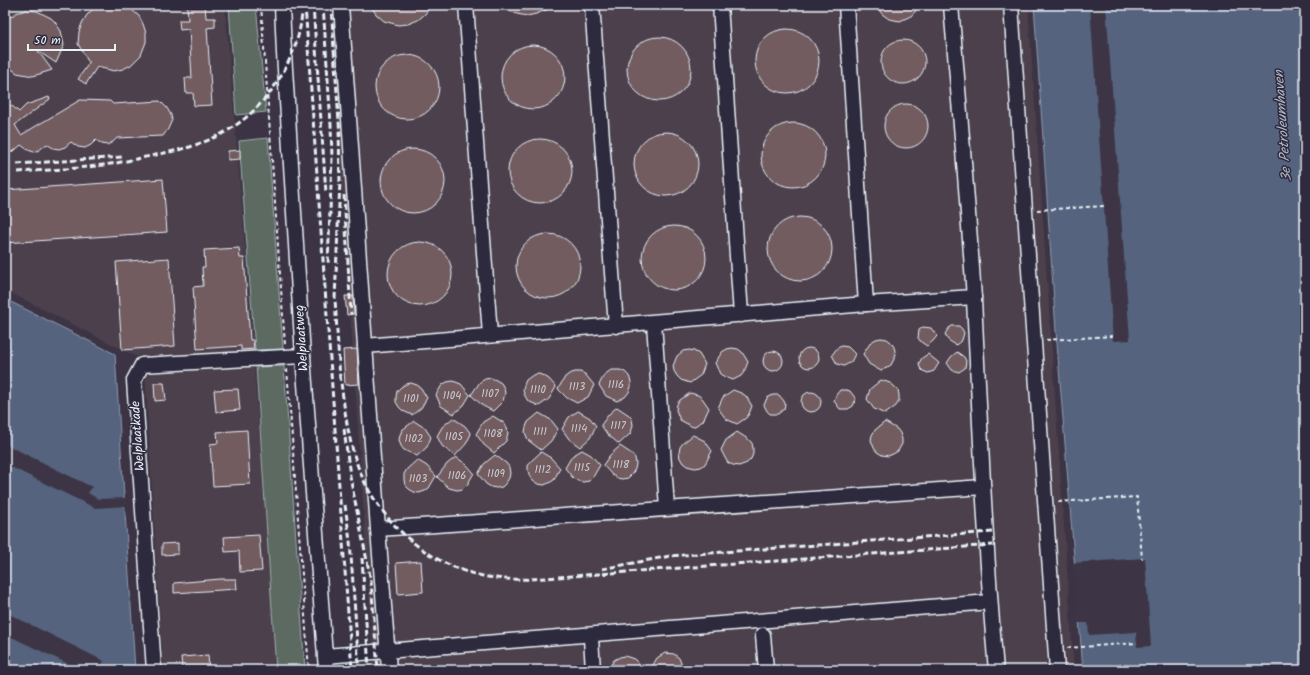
<svg xmlns="http://www.w3.org/2000/svg" width="1310" height="675" font-family="Kalam,sans-serif">
<style>
.built{fill:#4c404c}
.green{fill:#5b6b62;stroke:#a2aead}
.water{fill:#54637e;stroke:#8f9caf}
.pier{fill:#3c3444}
.building{fill:#725b60;stroke:#e8f1f8}
.lines{fill:none;stroke-linecap:round;stroke-linejoin:round}
.minor-casing{stroke:#e8f1f8;stroke-width:17}
.path{stroke:#e8f1f8;stroke-width:2;stroke-dasharray:4 3;stroke-linecap:butt}
.minor{stroke:#2f2a3d;stroke-width:14}
.rail{stroke:#e8f1f8;stroke-width:3;stroke-dasharray:6 3;stroke-linecap:butt}
.labels{text-anchor:middle;dominant-baseline:central;stroke-width:3;stroke-linejoin:round;paint-order:stroke}
.number-label{font-size:11px;fill:#caccd2}
.street-label{font-size:13px;fill:#e8f1f8;stroke:#2f2a3d}
.water-label{font-size:14px;font-style:italic;fill:#adb8c7;stroke:#2f2a3d}
</style>
<rect width="100%" height="100%" fill="#3c3444"/>
<filter id="ink" filterUnits="userSpaceOnUse"><feTurbulence type="fractalNoise" baseFrequency=".025" numOctaves="2"/><feDisplacementMap in="SourceGraphic" scale="8" xChannelSelector="R" yChannelSelector="G"/><feConvolveMatrix kernelMatrix="1 2 1 2 8 2 1 2 1" color-interpolation-filters="sRGB"/></filter>
<g filter="url(#ink)">
<g class="built">
<polygon points="5,5 225,5 254,353 135,356 5,290"/>
<polygon points="330,5 1028,5 1074,670 374,670"/>
<polygon points="254,366 278,670 163,670 145,374"/>
</g>
<g class="green">
<polygon points="229,5 256,5 266,112 236,115"/>
<polygon points="268,138 283,349 255,350 239,141"/>
<polygon points="284,366 305,670 276,670 256,367"/>
</g>
<g class="water">
<polygon points="1034,5 1305,5 1305,670 1083,670 1056,331"/>
<polygon points="5,299 115,354 135,670 5,670"/>
</g>
<g class="pier">
<polygon points="1090,5 1106,5 1130,340 1113,341"/>
<polygon points="5,444 92,487 88,493 98,499 126,498 127,506 95,508 5,464"/>
<polygon points="1145,558 1151,646 1137,647 1136,632 1089,635 1088,623 1077,623 1072,563"/>
<polygon points="5,612 104,661 100,668 103,670 81,670 5,634"/>
</g>
<g class="building">
<polygon points="102,5 123,5 132,10 139,16 143,24 146,33 146,42 141,55 131,65 123,69 114,71 97,67 86,84 78,79 89,63 78,44 79,32 82,23 87,15 93,9"/>
<polygon points="187,5 205,5 206,18 215,18 215,27 207,28 212,105 194,106 193,93 186,93 185,78 192,78 189,29 180,30 179,20 188,20"/>
<polygon points="370,5 432,5 425,14 418,20 408,24 398,25 384,21 376,14"/>
<polygon points="495,5 558,5 536,14 527,16 517,14"/>
<polygon points="876,5 921,5 911,16 900,21 889,19 882,14"/>
<polygon points="26,10 37,11 51,18 55,22 61,31 64,45 56,63 38,51 52,70 33,76 17,73 5,64 5,21 16,13"/>
<circle cx="787" cy="61" r="32"/>
<circle cx="659" cy="69" r="32"/>
<circle cx="903" cy="62" r="22"/>
<circle cx="533" cy="77" r="32"/>
<circle cx="407" cy="87" r="32"/>
<polygon points="49,97 50,99 15,125 21,135 80,100 110,101 113,104 160,101 167,108 171,115 172,120 168,129 163,136 117,138 113,142 107,145 102,144 96,140 91,145 85,148 78,147 71,142 65,147 59,149 53,148 47,144 39,150 34,152 28,150 21,145 14,151 5,154 5,105 12,106 19,112 26,105"/>
<circle cx="906" cy="126" r="22"/>
<circle cx="793" cy="155" r="32"/>
<circle cx="666" cy="164" r="32"/>
<circle cx="540" cy="171" r="32"/>
<circle cx="413" cy="181" r="32"/>
<polygon points="240,150 240,159 228,160 228,151"/>
<polygon points="163,179 167,232 5,243 5,190"/>
<circle cx="800" cy="249" r="32"/>
<circle cx="674" cy="258" r="32"/>
<circle cx="548" cy="266" r="32"/>
<circle cx="420" cy="274" r="32"/>
<polygon points="239,248 240,258 244,258 250,340 253,340 254,349 241,350 241,346 197,349 193,287 203,286 202,267 205,267 204,250"/>
<polygon points="169,258 175,346 122,350 116,262"/>
<polygon points="345,296 353,296 354,314 347,315"/>
<polygon points="952,326 959,326 962,329 964,333 962,340 956,345 948,340 945,334 949,328"/>
<polygon points="923,327 931,328 937,336 933,341 927,346 921,342 918,338 919,330"/>
<polygon points="881,338 887,339 891,342 894,347 896,355 891,365 881,371 869,364 863,354 871,342 876,339"/>
<polygon points="842,346 848,347 855,354 851,362 844,366 837,364 832,355 837,348"/>
<circle cx="809" cy="358" r="10"/>
<polygon points="732,348 738,349 742,352 748,362 744,372 741,376 733,380 725,377 720,374 715,363 722,352 727,349"/>
<polygon points="357,349 359,384 345,385 343,350"/>
<polygon points="689,350 694,351 699,354 705,364 701,375 690,383 681,380 677,376 674,371 673,366 677,356 683,351"/>
<circle cx="773" cy="361" r="10"/>
<polygon points="957,352 964,357 966,361 965,368 959,372 952,370 947,363 951,357"/>
<polygon points="928,354 939,363 934,371 928,373 923,371 920,368 919,363 922,358"/>
<polygon points="611,370 620,370 625,372 629,376 631,382 631,387 629,392 625,397 617,401 606,396 599,385 604,375"/>
<polygon points="575,372 580,372 585,374 594,385 588,397 577,403 567,398 558,389 565,377 569,374"/>
<polygon points="533,375 539,374 544,376 549,379 556,387 549,399 539,406 528,401 525,396 523,391 524,385 526,380"/>
<polygon points="491,378 496,380 501,383 504,388 505,393 503,401 493,411 483,406 471,395 480,382 485,379"/>
<polygon points="881,380 890,383 894,386 898,390 899,395 899,401 896,406 885,414 874,409 867,399 870,389"/>
<polygon points="453,381 461,384 470,395 464,405 454,414 441,406 436,395 442,385 447,382"/>
<polygon points="154,383 164,383 166,400 155,401"/>
<polygon points="411,383 417,385 421,388 427,398 421,408 412,415 403,411 399,407 396,402 396,397 397,391 401,387 406,384"/>
<polygon points="238,389 240,410 216,412 214,390"/>
<polygon points="733,390 741,393 746,396 752,406 749,414 746,418 737,424 726,419 718,408 723,397"/>
<polygon points="840,390 846,390 850,391 856,399 853,406 848,409 840,409 834,401 836,395"/>
<circle cx="811" cy="402" r="10"/>
<polygon points="690,393 698,395 702,398 709,408 703,421 693,427 680,420 676,410 677,404 680,400"/>
<polygon points="773,395 779,395 784,401 785,404 784,409 778,414 770,414 767,411 764,405 767,398"/>
<polygon points="617,407 629,415 632,419 633,425 631,433 619,444 607,434 601,425 609,414"/>
<polygon points="578,411 590,418 596,426 590,438 580,447 569,439 562,429 569,417"/>
<polygon points="539,413 551,420 558,429 551,441 541,450 528,440 525,432 526,427 528,422"/>
<polygon points="493,416 504,423 507,428 508,433 506,441 494,453 484,445 476,434 483,422"/>
<polygon points="453,418 465,426 471,434 466,444 455,456 442,446 437,436 442,427"/>
<polygon points="414,421 425,428 431,437 427,447 417,456 404,450 401,446 399,440 400,435 402,430"/>
<polygon points="885,422 897,429 900,433 902,439 902,444 898,451 893,454 888,456 882,455 877,452 874,448 871,440 872,435 875,430"/>
<polygon points="247,430 250,484 213,486 210,444 218,443 217,432"/>
<polygon points="737,432 748,439 752,443 753,449 753,454 751,459 747,463 739,466 733,465 728,463 725,458 721,450 726,440"/>
<polygon points="693,435 705,441 712,451 705,464 701,467 695,468 687,466 683,463 680,458 679,453 680,447 683,443"/>
<polygon points="620,446 632,454 635,458 636,464 635,469 632,474 628,478 622,479 617,478 612,475 603,465 610,455"/>
<polygon points="582,450 591,455 600,465 593,477 589,481 583,482 578,481 573,478 565,468 572,456"/>
<polygon points="541,452 551,458 560,468 554,480 549,483 544,485 538,484 533,481 530,477 528,471 528,466 531,461"/>
<polygon points="495,455 506,463 509,467 510,473 509,478 506,483 502,487 496,488 491,487 486,484 478,474 484,464"/>
<polygon points="456,457 467,465 474,473 467,485 463,489 457,490 449,488 437,477 447,464"/>
<polygon points="417,460 427,466 436,476 429,488 425,491 419,493 414,492 409,489 405,485 404,480 404,474 407,469"/>
<polygon points="259,535 262,571 240,572 239,551 225,552 224,537"/>
<polygon points="178,543 178,554 162,555 162,544"/>
<polygon points="421,561 423,592 398,594 396,563"/>
<polygon points="221,579 236,579 237,589 174,593 174,583"/>
<polygon points="665,653 674,654 679,658 681,663 683,670 650,670 657,658"/>
<polygon points="208,655 209,670 182,670 181,657"/>
<polygon points="625,656 634,659 638,663 641,670 608,670 614,660 620,657"/>
</g>
<g class="lines">
<g class="minor-casing">
<g id="minor">
<polyline points="282,5 284,53 303,356 326,670"/>
<polyline points="341,5 378,529 389,670"/>
<polyline points="466,5 490,335"/>
<polyline points="592,5 616,326"/>
<polyline points="720,5 741,315"/>
<polyline points="846,5 866,304"/>
<path d="M951,5C959,103 968,201 974,299C980,423 985,547 996,670"/>
<path d="M1011,5C1025,227 1042,448 1057,670"/>
<polyline points="654,323 667,508"/>
<polyline points="365,346 866,304 974,297"/>
<polyline points="378,529 983,487"/>
<polyline points="763,635 766,670"/>
<polyline points="591,638 593,670"/>
<polyline points="325,656 990,602"/>
<polyline points="154,670 134,380 142,365 303,356"/>
</g>
</g>
<g class="path">
<polyline points="261,5 285,345"/>
<polyline points="1037,210 1104,206"/>
<polyline points="1046,340 1113,336"/>
<polyline points="287,369 309,670"/>
<polyline points="1058,502 1137,497 1142,559"/>
<polyline points="1067,648 1137,643"/>
</g>
<use href="#minor" class="minor"/>
<g class="rail">
<polyline points="305,5 352,670"/>
<polyline points="313,5 326,193"/>
<polyline points="323,5 331,125 332,158 328,265"/>
<polyline points="331,5 340,137"/>
<polyline points="339,131 340,181 335,299 340,379"/>
<polyline points="17,164 123,157"/>
<path d="M18,172C46,170 75,169 103,165C119,163 135,159 151,156C167,152 183,150 198,144C232,133 261,109 279,79C292,58 300,37 302,13"/>
<polyline points="344,195 351,314"/>
<path d="M340,375C344,404 347,435 357,464C375,515 419,558 471,573C491,579 511,580 531,579L993,545"/>
<polyline points="344,429 350,476 371,581 378,670"/>
<polyline points="345,505 350,541 359,670"/>
<polyline points="362,558 369,670"/>
<polyline points="602,569 670,556 992,532"/>
</g>
</g>
</g>
<g class="labels">
<g class="number-label">
<text x="616" y="385">1116</text>
<text x="577" y="387">1113</text>
<text x="538" y="390">1110</text>
<text x="490" y="394">1107</text>
<text x="452" y="396">1104</text>
<text x="411" y="399">1101</text>
<text x="618" y="426">1117</text>
<text x="579" y="429">1114</text>
<text x="540" y="432">1111</text>
<text x="493" y="434">1108</text>
<text x="454" y="437">1105</text>
<text x="414" y="439">1102</text>
<text x="621" y="465">1118</text>
<text x="582" y="468">1115</text>
<text x="543" y="470">1112</text>
<text x="496" y="474">1109</text>
<text x="457" y="476">1106</text>
<text x="418" y="479">1103</text>
</g>
<g class="street-label">
<text transform="translate(302 338) rotate(-94)">Welplaatweg</text>
<text transform="translate(138 436) rotate(-94)">Welplaatkade</text>
</g>
<g class="water-label">
<text transform="translate(1283 126) rotate(-94)">3e Petroleumhaven</text>
</g>
</g>
<rect width="1310" height="675" fill="none" stroke="#2f2a3d" stroke-width="20"/>
<rect x="10" y="10" width="1290" height="655" fill="none" stroke="#e8f1f8" stroke-width="1.5" filter="url(#ink)"/>
<path d="M28 44v6h87v-6" fill="none" stroke="#e8f1f8" stroke-width="2"/>
<text x="34" y="44" font-size="12" fill="#e8f1f8" stroke="#2f2a3d" stroke-width="3" paint-order="stroke">50 m</text>
</svg>
